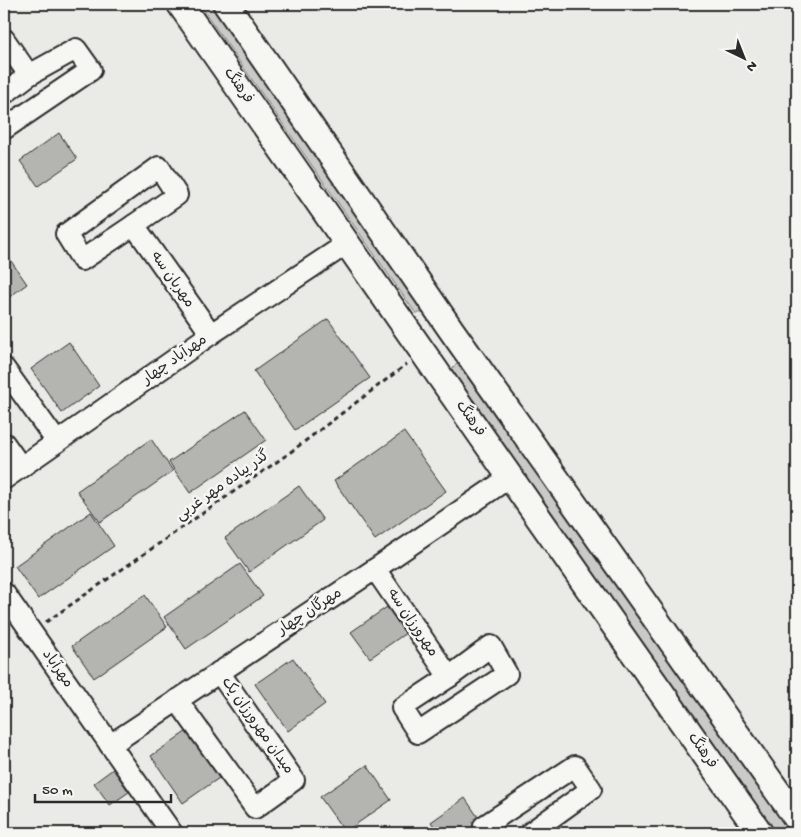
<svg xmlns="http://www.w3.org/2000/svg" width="801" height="837" font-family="'Gochi Hand','Playpen Sans Arabic',sans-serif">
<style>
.green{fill:#cacac7;stroke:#7a7a79}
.building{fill:#b4b4b1;stroke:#2b2b2b}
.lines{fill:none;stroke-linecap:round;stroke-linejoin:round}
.minor-casing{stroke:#2b2b2b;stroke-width:24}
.major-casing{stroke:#2b2b2b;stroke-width:29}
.path{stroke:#2b2b2b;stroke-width:3;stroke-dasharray:5 4;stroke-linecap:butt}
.minor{stroke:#f6f6f2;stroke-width:20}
.major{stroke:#f6f6f2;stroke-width:25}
.labels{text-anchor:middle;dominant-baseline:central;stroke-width:5;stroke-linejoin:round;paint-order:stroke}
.street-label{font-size:15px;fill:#2b2b2b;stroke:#f6f6f2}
</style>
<rect width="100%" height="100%" fill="#eaeae6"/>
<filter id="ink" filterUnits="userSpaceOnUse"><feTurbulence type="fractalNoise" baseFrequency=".02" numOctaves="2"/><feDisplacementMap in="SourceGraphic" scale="10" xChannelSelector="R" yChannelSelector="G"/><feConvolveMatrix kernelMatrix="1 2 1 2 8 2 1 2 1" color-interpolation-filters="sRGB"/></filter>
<g filter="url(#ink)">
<g class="green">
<polygon points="199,4 216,4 425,310 423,313 416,313 414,311"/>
<polygon points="458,363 462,363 465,366 791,833 774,833 454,373 452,370 453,367"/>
</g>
<g class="building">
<polygon points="4,58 17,78 4,87"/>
<polygon points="59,133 77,159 38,186 20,161"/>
<polygon points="4,251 27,284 4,301"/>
<polygon points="328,319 370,378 295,430 254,371"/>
<polygon points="69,342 99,386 62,413 31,369"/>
<polygon points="245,410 266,440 190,493 169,462"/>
<polygon points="404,432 446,491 375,540 334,481"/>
<polygon points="151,439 173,471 100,522 77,491"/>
<polygon points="299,486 323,520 249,572 225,538"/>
<polygon points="91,512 114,546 38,599 15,566"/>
<polygon points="240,564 263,596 186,649 164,617"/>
<polygon points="145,595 167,627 94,678 72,646"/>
<polygon points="387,607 406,633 370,658 351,632"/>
<polygon points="293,658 325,704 288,731 255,684"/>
<polygon points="187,731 219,778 183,803 151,756"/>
<polygon points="367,765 391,800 345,832 320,797"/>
<polygon points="113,769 129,792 110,805 94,783"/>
<polygon points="465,798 484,826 474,833 439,833 431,822"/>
</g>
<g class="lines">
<g class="minor-casing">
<g id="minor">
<polyline points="4,39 29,75"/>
<polyline points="4,94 29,75 76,49 91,70 4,129"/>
<polygon points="159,167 177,195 134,225 82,260 66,234"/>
<polyline points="134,225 211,334"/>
<polyline points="4,368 57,442"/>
<polyline points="4,443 21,467"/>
<polyline points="4,479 211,334 348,243"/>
<polyline points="375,569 449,677"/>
<polyline points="4,593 172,833"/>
<polygon points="491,646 507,674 418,733 402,708 449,677"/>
<polyline points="177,700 255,808 294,780 219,672"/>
<polyline points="110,745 375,569 510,477"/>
<polyline points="489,833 484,826 575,766 591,789 530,833"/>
</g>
</g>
<g class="major-casing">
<g id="major">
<polyline points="180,4 510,477 760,833"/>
<polyline points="226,4 452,331 797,819"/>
</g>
</g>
<polyline class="path" points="46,622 288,454 407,364"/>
<use href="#minor" class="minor"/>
<use href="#major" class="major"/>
</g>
</g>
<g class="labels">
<g class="street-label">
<text transform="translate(238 86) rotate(55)">فرهنگ</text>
<text transform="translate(172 280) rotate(55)">مهربان سه</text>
<text transform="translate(175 360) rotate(-35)">مهرآباد چهار</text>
<text transform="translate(470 419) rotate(55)">فرهنگ</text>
<text transform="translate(223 486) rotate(-35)">گذر پیاده مهر غربی</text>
<text transform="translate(310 612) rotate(-33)">مهرگان چهار</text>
<text transform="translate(412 623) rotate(56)">مهرورزان سه</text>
<text transform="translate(57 669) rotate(55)">مهرآباد</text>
<text transform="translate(257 726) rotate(55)">میدان مهرورزان یک</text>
<text transform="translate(702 751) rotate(55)">فرهنگ</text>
</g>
</g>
<rect width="801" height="837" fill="none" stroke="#f6f6f2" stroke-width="20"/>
<rect x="10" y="10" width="781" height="817" fill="none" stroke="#2b2b2b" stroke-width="2" filter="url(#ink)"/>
<g transform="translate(744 58) rotate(137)" stroke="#f6f6f2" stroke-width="4" paint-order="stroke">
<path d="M0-4L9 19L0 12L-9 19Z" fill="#2b2b2b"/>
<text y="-8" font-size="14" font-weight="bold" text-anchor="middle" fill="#2b2b2b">N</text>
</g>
<path d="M35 794v8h136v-8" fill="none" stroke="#2b2b2b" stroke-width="2.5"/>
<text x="42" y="794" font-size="15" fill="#2b2b2b" stroke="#f6f6f2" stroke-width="4" paint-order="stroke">50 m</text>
</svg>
